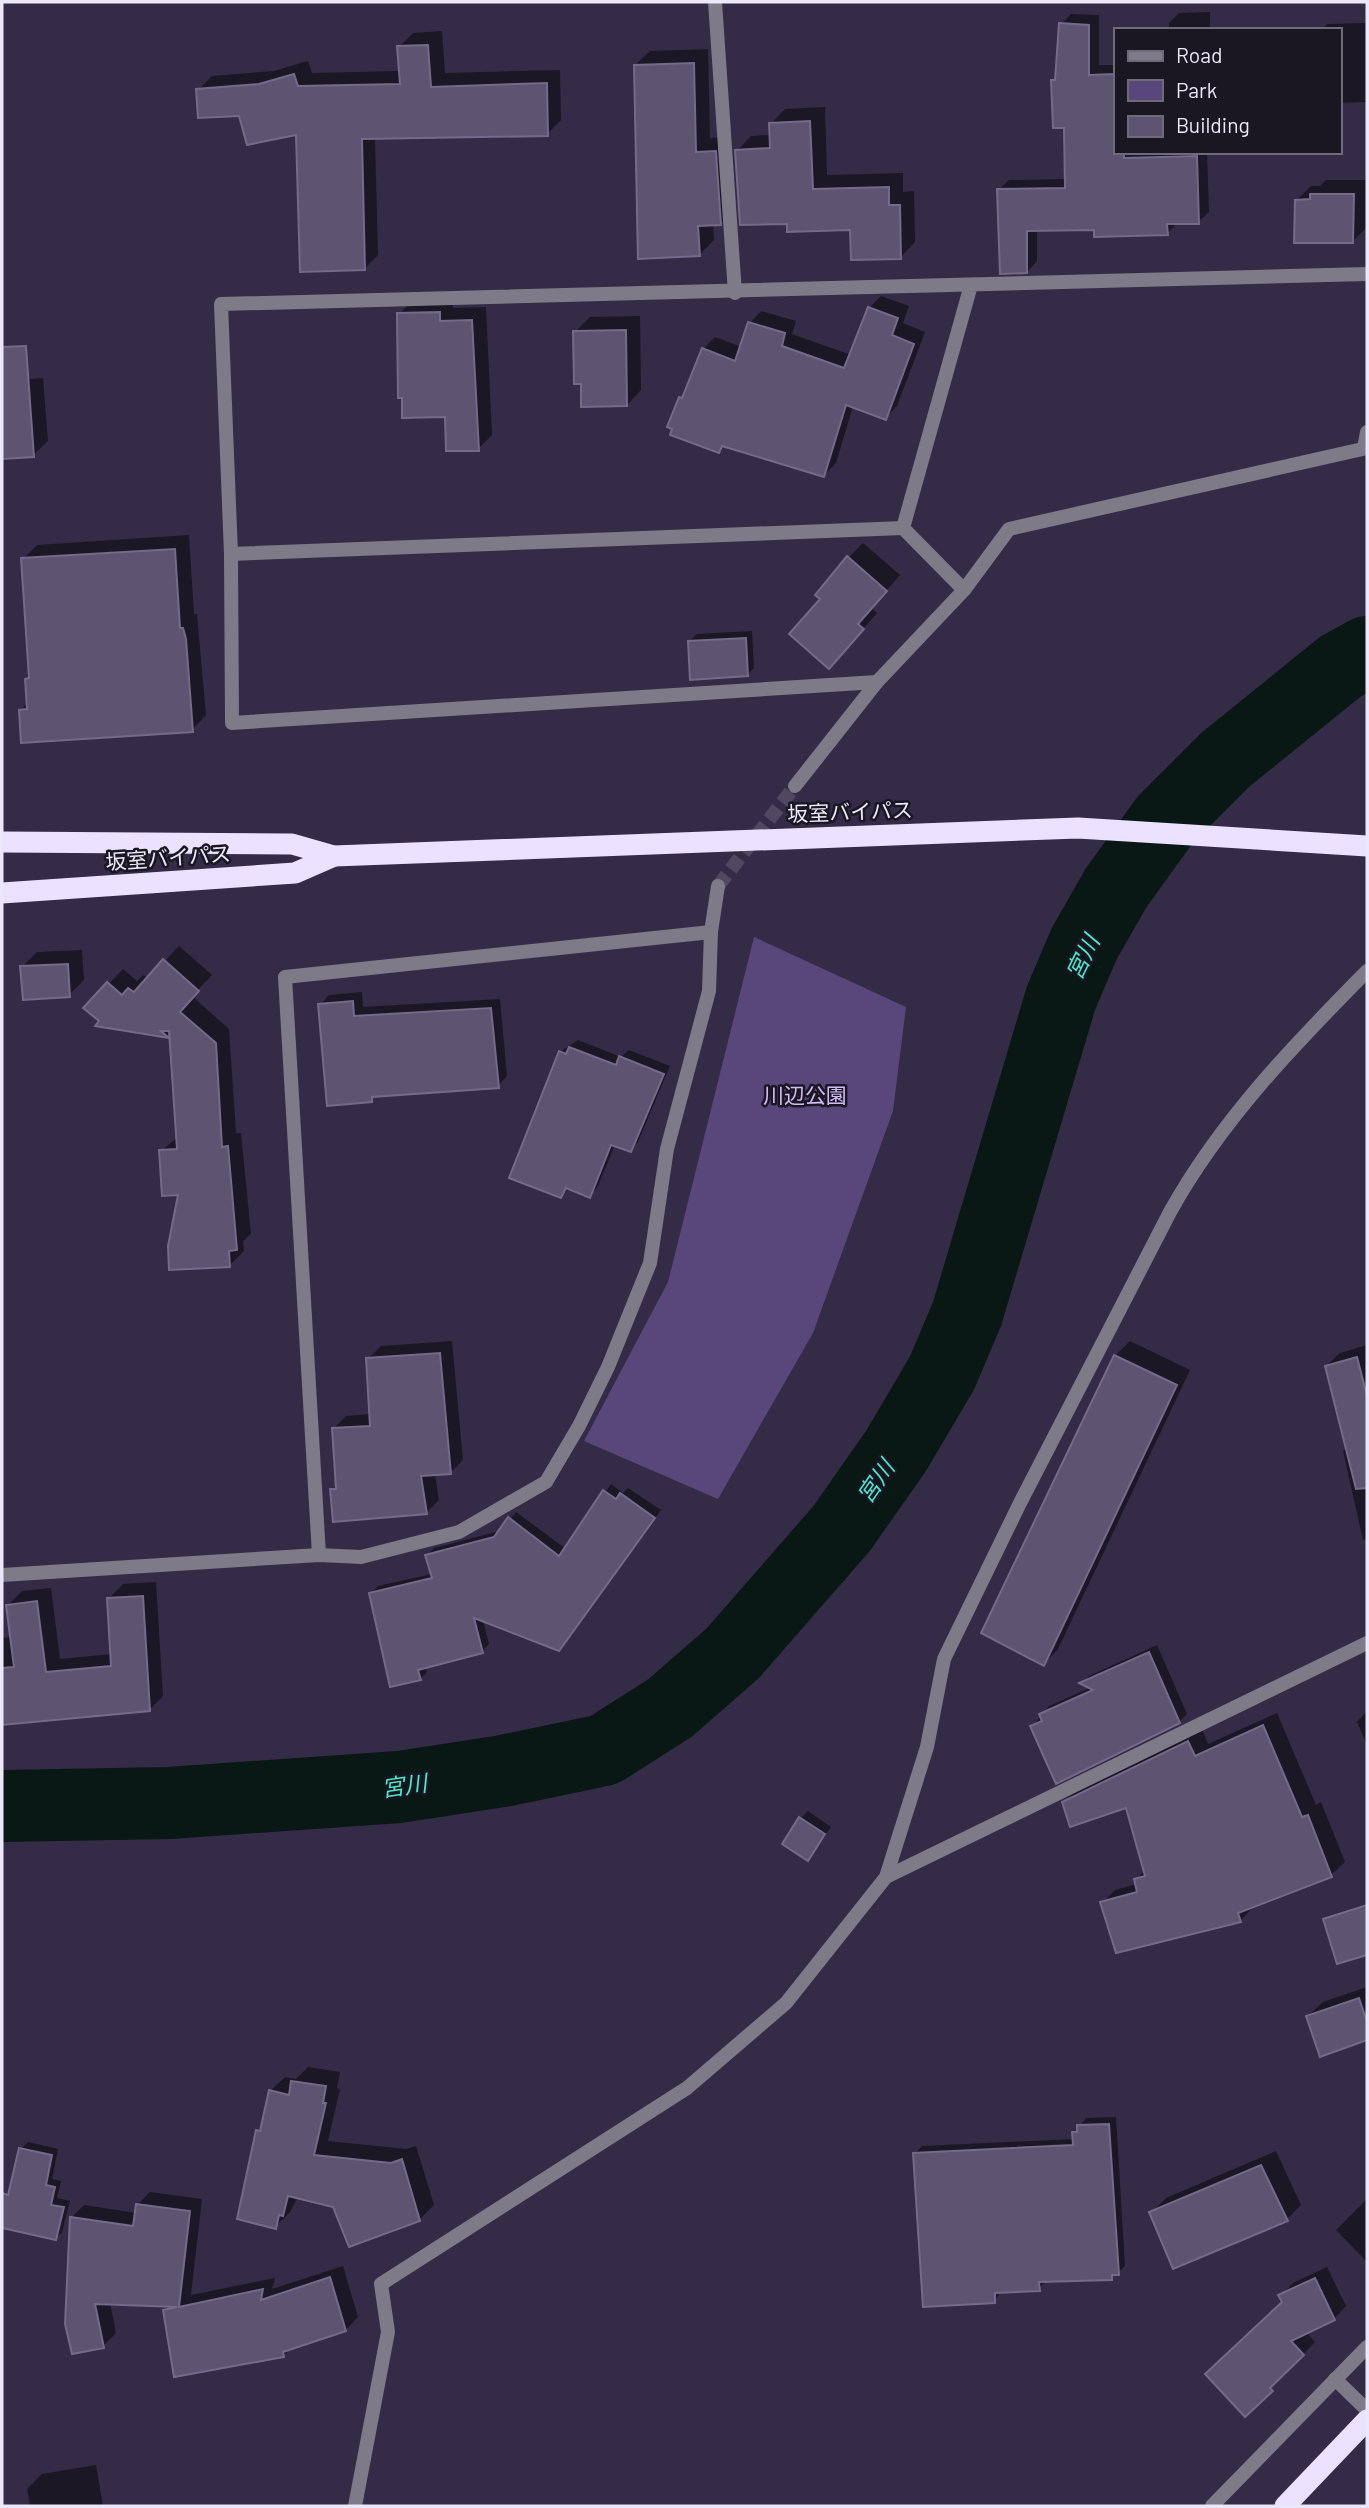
<svg xmlns="http://www.w3.org/2000/svg" width="1369" height="2508" font-family="Barlow,'Noto Sans JP',sans-serif">
<style>
.green{fill:#59477c}
.shadow{fill:#0007}
.lines{fill:none;stroke-linecap:round;stroke-linejoin:round}
.river{stroke:#091814;stroke-width:72}
.building{fill:#5d5471;stroke:#746a89;stroke-width:2}
.street-tunnel{stroke:#504761;stroke-width:14;stroke-dasharray:14 7;stroke-linecap:butt}
.street{stroke:#7e7a88;stroke-width:14}
.highway{stroke:#eae2fe;stroke-width:21}
.labels{text-anchor:middle;dominant-baseline:central;stroke-width:5;stroke-linejoin:round;paint-order:stroke}
.street-label{font-size:21px;fill:#ece7f9;stroke:#1a1622}
.park-label{font-size:21px;fill:#cfbcf7;stroke:#1a1622}
.water-label{font-size:23px;font-style:italic;fill:#48eace;stroke:#1a1622}
</style>
<rect width="100%" height="100%" fill="#342b46"/>
<polygon class="green" points="754,937 906,1007 893,1111 813,1333 718,1499 584,1441 668,1282"/>
<g class="shadow">
<polygon points="1210,12 1210,30 1169,30 1169,23 1179,13"/>
<polygon points="1071,14 1099,15 1099,65 1115,65 1115,152 1207,152 1209,212 1198,222 1177,223 1167,234 1095,228 1037,229 1037,261 1027,272 998,190 1009,180 1066,179 1065,126 1053,81 1057,77 1061,24"/>
<polygon points="1367,23 1367,102 1339,103 1339,30 1321,30 1327,24"/>
<polygon points="442,31 445,73 560,70 561,120 547,134 375,137 378,255 364,269 298,133 240,114 198,90 212,76 274,71 308,61 312,73 401,71 399,47 413,33"/>
<polygon points="708,49 710,138 730,137 735,209 720,224 713,224 714,240 699,255 635,65 650,51"/>
<polygon points="825,107 827,175 903,173 903,192 914,191 915,242 901,257 852,228 789,223 737,151 751,136 771,135 771,124 785,109"/>
<polygon points="1326,180 1367,180 1367,227 1352,242 1297,200 1311,186 1320,186"/>
<polygon points="881,296 909,306 903,323 925,332 897,406 885,418 853,406 836,463 824,475 725,445 719,451 681,398 687,392 703,349 715,337 742,347 750,323 761,311 796,321 792,334 851,355 869,308"/>
<polygon points="453,299 453,308 486,307 492,435 478,449 399,314 413,300"/>
<polygon points="640,316 641,390 627,405 582,382 575,332 590,317"/>
<polygon points="43,378 48,441 33,455 2,457 2,382"/>
<polygon points="189,535 194,614 197,614 206,715 192,730 21,710 28,702 27,679 30,676 23,559 37,545"/>
<polygon points="863,543 900,575 871,608 877,613 843,652 822,599 849,557"/>
<polygon points="752,631 754,668 747,675 690,641 697,634"/>
<polygon points="179,946 212,975 192,996 229,1029 236,1133 241,1133 251,1234 243,1241 244,1251 230,1265 180,1193 161,1151 178,1137 171,1034 169,1037 98,1025 101,1021 86,1008 123,969 137,981 144,975 148,979"/>
<polygon points="82,950 84,980 69,995 22,967 37,952"/>
<polygon points="362,992 363,1007 500,999 507,1076 498,1086 376,1095 371,1100 320,1005 329,995"/>
<polygon points="578,1040 621,1057 629,1050 670,1066 638,1142 630,1150 615,1145 597,1188 589,1196 570,1188 561,1196 560,1052"/>
<polygon points="452,1341 463,1460 450,1473 435,1474 439,1500 426,1513 332,1490 338,1484 333,1429 346,1416 371,1414 368,1359 381,1346"/>
<polygon points="1130,1341 1190,1370 1058,1649 1044,1664 1115,1356"/>
<polygon points="1367,1345 1367,1539 1363,1540 1343,1451 1347,1447 1326,1366 1340,1353"/>
<polygon points="611,1484 623,1493 628,1488 661,1510 566,1642 559,1649 483,1620 489,1644 482,1651 425,1666 427,1672 420,1679 371,1593 378,1586 432,1574 427,1555 434,1548 500,1531 516,1512 566,1549"/>
<polygon points="156,1582 163,1696 149,1710 2,1723 2,1638 12,1637 8,1605 22,1591 51,1588 60,1659 112,1654 109,1598 123,1584"/>
<polygon points="1157,1645 1187,1714 1179,1722 1032,1727 1049,1706 1092,1687 1082,1683 1089,1676"/>
<polygon points="1367,1711 1367,1745 1357,1722"/>
<polygon points="1277,1713 1316,1805 1321,1802 1345,1862 1331,1875 1253,1907 1240,1921 1102,1903 1115,1890 1137,1884 1136,1880 1145,1870 1127,1805 1064,1802 1078,1789 1202,1729 1208,1744"/>
<polygon points="808,1811 831,1827 808,1859 801,1818"/>
<polygon points="1367,1987 1367,2038 1321,2055 1308,2016 1323,2002"/>
<polygon points="308,2067 340,2072 337,2088 340,2089 328,2141 406,2149 416,2146 434,2205 420,2219 298,2197 290,2212 275,2227 257,2131 262,2126 270,2091 285,2077 296,2079"/>
<polygon points="1116,2117 1125,2266 1111,2278 1046,2280 1039,2289 1001,2291 995,2301 915,2153 922,2146 1074,2139 1074,2133 1086,2118"/>
<polygon points="28,2142 58,2149 52,2179 61,2181 57,2198 70,2201 62,2232 56,2238 2,2226 5,2195 12,2188 21,2149"/>
<polygon points="1276,2151 1301,2205 1287,2219 1151,2213 1166,2198"/>
<polygon points="150,2192 202,2199 191,2295 275,2278 272,2289 343,2266 358,2317 346,2330 291,2348 283,2356 165,2311 170,2305 110,2303 116,2333 103,2346 72,2217 84,2205 136,2213 137,2205"/>
<polygon points="1367,2199 1367,2262 1336,2230"/>
<polygon points="1327,2267 1346,2306 1334,2319 1306,2332 1315,2342 1245,2415 1284,2302 1281,2296 1293,2283"/>
<polygon points="96,2465 103,2506 30,2506 27,2489 42,2474"/>
</g>
<g class="lines">
<polyline class="river" points="2,1806 169,1803 399,1787 503,1771 604,1750 670,1708 733,1653 842,1528 896,1451 942,1373 967,1314 1061,998 1084,944 1116,888 1165,820 1225,760 1340,667 1367,652"/>
</g>
<g class="building">
<polygon points="1059,23 1089,25 1089,75 1115,74 1115,152 1124,152 1124,158 1197,156 1199,224 1167,224 1168,235 1094,237 1094,230 1027,231 1027,273 1000,274 997,189 1065,188 1064,128 1053,128 1051,80 1055,80"/>
<polygon points="428,45 431,87 547,83 548,136 362,139 365,270 300,272 296,135 247,145 239,116 198,118 196,89 259,84 294,74 298,86 400,84 397,46"/>
<polygon points="694,63 696,152 716,151 721,225 698,226 700,256 638,259 634,65"/>
<polygon points="810,121 813,189 889,187 889,205 900,205 901,259 851,260 850,230 787,232 787,224 740,225 735,150 770,148 769,123"/>
<polygon points="1310,194 1354,194 1353,243 1294,243 1295,200 1310,199"/>
<polygon points="868,307 898,318 892,335 914,344 886,420 846,405 824,477 722,446 719,453 670,435 672,429 667,427 679,397 682,398 702,348 735,361 748,322 785,333 782,346 844,368"/>
<polygon points="440,312 440,321 472,320 479,451 446,451 445,417 402,418 402,398 398,398 397,313"/>
<polygon points="626,330 627,406 581,407 581,384 574,384 573,331"/>
<polygon points="26,346 34,457 2,459 2,347"/>
<polygon points="175,549 180,628 183,628 186,639 193,732 21,743 19,710 27,709 25,679 29,678 21,558"/>
<polygon points="847,556 887,591 858,624 864,629 829,669 789,634 820,599 815,595"/>
<polygon points="746,638 748,676 690,680 688,641"/>
<polygon points="163,959 199,991 180,1012 216,1043 222,1147 228,1146 237,1250 229,1251 230,1267 169,1270 168,1246 178,1195 162,1196 159,1150 177,1149 169,1031 161,1031 169,1038 95,1026 99,1021 83,1008 107,982 122,995 128,988 134,992"/>
<polygon points="68,964 70,997 23,1000 20,966"/>
<polygon points="353,1001 354,1016 491,1008 499,1088 372,1097 372,1102 327,1106 318,1004"/>
<polygon points="569,1047 616,1065 619,1056 664,1074 631,1152 611,1145 590,1198 566,1188 561,1198 509,1178 559,1051 566,1054"/>
<polygon points="440,1353 451,1474 421,1476 427,1514 333,1522 330,1489 336,1489 332,1428 370,1426 366,1358"/>
<polygon points="1114,1355 1177,1385 1044,1666 981,1633"/>
<polygon points="1357,1357 1367,1396 1367,1488 1356,1489 1325,1366"/>
<polygon points="603,1490 616,1499 620,1493 655,1518 559,1651 474,1618 483,1653 418,1670 421,1680 390,1687 369,1593 432,1578 425,1555 494,1537 508,1517 559,1556"/>
<polygon points="143,1596 150,1711 2,1725 2,1668 14,1667 6,1605 37,1601 46,1672 111,1666 107,1598"/>
<polygon points="1149,1652 1180,1723 1056,1784 1030,1726 1042,1721 1039,1714 1093,1690 1079,1683"/>
<polygon points="1263,1725 1302,1817 1308,1815 1332,1877 1238,1913 1241,1922 1116,1953 1100,1902 1137,1892 1134,1879 1145,1876 1126,1808 1070,1827 1062,1802 1188,1741 1195,1756"/>
<polygon points="799,1817 825,1834 808,1861 782,1844"/>
<polygon points="1367,1905 1367,1955 1337,1964 1323,1919"/>
<polygon points="1359,1998 1367,2022 1367,2040 1320,2057 1306,2016"/>
<polygon points="291,2081 326,2086 323,2103 326,2103 314,2155 391,2163 402,2159 420,2221 349,2247 333,2207 288,2196 283,2216 279,2215 276,2229 237,2219 256,2130 260,2131 269,2090 289,2095"/>
<polygon points="1109,2124 1119,2275 1112,2275 1112,2280 1039,2282 1040,2291 995,2293 995,2303 923,2307 913,2153 1073,2145 1072,2132 1077,2132 1077,2125"/>
<polygon points="19,2148 52,2155 46,2185 55,2187 51,2205 64,2207 56,2240 2,2228 2,2193 8,2195"/>
<polygon points="1261,2165 1288,2221 1173,2269 1149,2212"/>
<polygon points="136,2204 190,2211 179,2307 263,2289 261,2300 330,2277 346,2331 283,2352 284,2357 174,2377 163,2310 177,2307 95,2304 104,2348 72,2354 65,2324 70,2217 133,2226"/>
<polygon points="1315,2278 1335,2320 1291,2341 1304,2355 1270,2388 1273,2391 1245,2417 1205,2374 1282,2302 1278,2295"/>
</g>
<g class="lines">
<polyline class="street-tunnel" points="718,886 795,786"/>
<g class="street">
<polyline points="715,2 735,293"/>
<polyline points="971,285 903,528 231,554 221,304 1367,274"/>
<polyline points="1364,448 1367,432"/>
<polyline points="903,528 964,590"/>
<polyline points="231,554 232,723 877,682"/>
<polyline points="795,786 877,682 964,590 1009,529 1367,448"/>
<polyline points="319,1555 285,977 711,932"/>
<polyline points="2,1575 319,1555 361,1557 459,1532 546,1482 579,1426 608,1367 650,1263 667,1149 709,991 711,932 718,886"/>
<polyline points="886,1877 1367,1643"/>
<polyline points="1335,2379 1367,2410"/>
<path d="M355,2506L388,2332L381,2284L687,2088L786,2003L886,1877L927,1747L944,1659L1020,1503L1170,1212C1221,1120 1294,1045 1367,971"/>
<polyline points="1212,2506 1367,2347"/>
</g>
<g class="highway">
<polyline points="2,842 292,844 334,856 1078,828 1367,846"/>
<polyline points="2,893 295,873 334,856"/>
<polyline points="1285,2506 1367,2420"/>
</g>
</g>
<g class="labels">
<g class="street-label">
<text transform="translate(850 811) rotate(-2)">坂室バイパス</text>
<text transform="translate(168 857) rotate(-4)">坂室バイパス</text>
</g>
<g class="park-label">
<text x="805" y="1094">川辺公園</text>
</g>
<g class="water-label">
<text transform="translate(1082 957) rotate(-64)">宮川</text>
<text transform="translate(875 1481) rotate(-55)">宮川</text>
<text transform="translate(404 1785) rotate(-8)">宮川</text>
</g>
</g>
<rect width="1369" height="2508" fill="none" stroke="#ece7f9" stroke-width="7"/>
<rect x="1114" y="28" width="228" height="126" fill="#1a1622" stroke="#6e6a78" stroke-width="2"/>
<rect x="1128" y="51" width="35" height="10" fill="#7e7a88" stroke="#6e6a78" stroke-width="2"/>
<text x="1176" y="63" font-size="21" fill="#ece7f9">Road</text>
<rect x="1128" y="80" width="35" height="21" fill="#59477c" stroke="#6e6a78" stroke-width="2"/>
<text x="1176" y="98" font-size="21" fill="#ece7f9">Park</text>
<rect x="1128" y="116" width="35" height="21" fill="#5d5471" stroke="#6e6a78" stroke-width="2"/>
<text x="1176" y="133" font-size="21" fill="#ece7f9">Building</text>
</svg>
